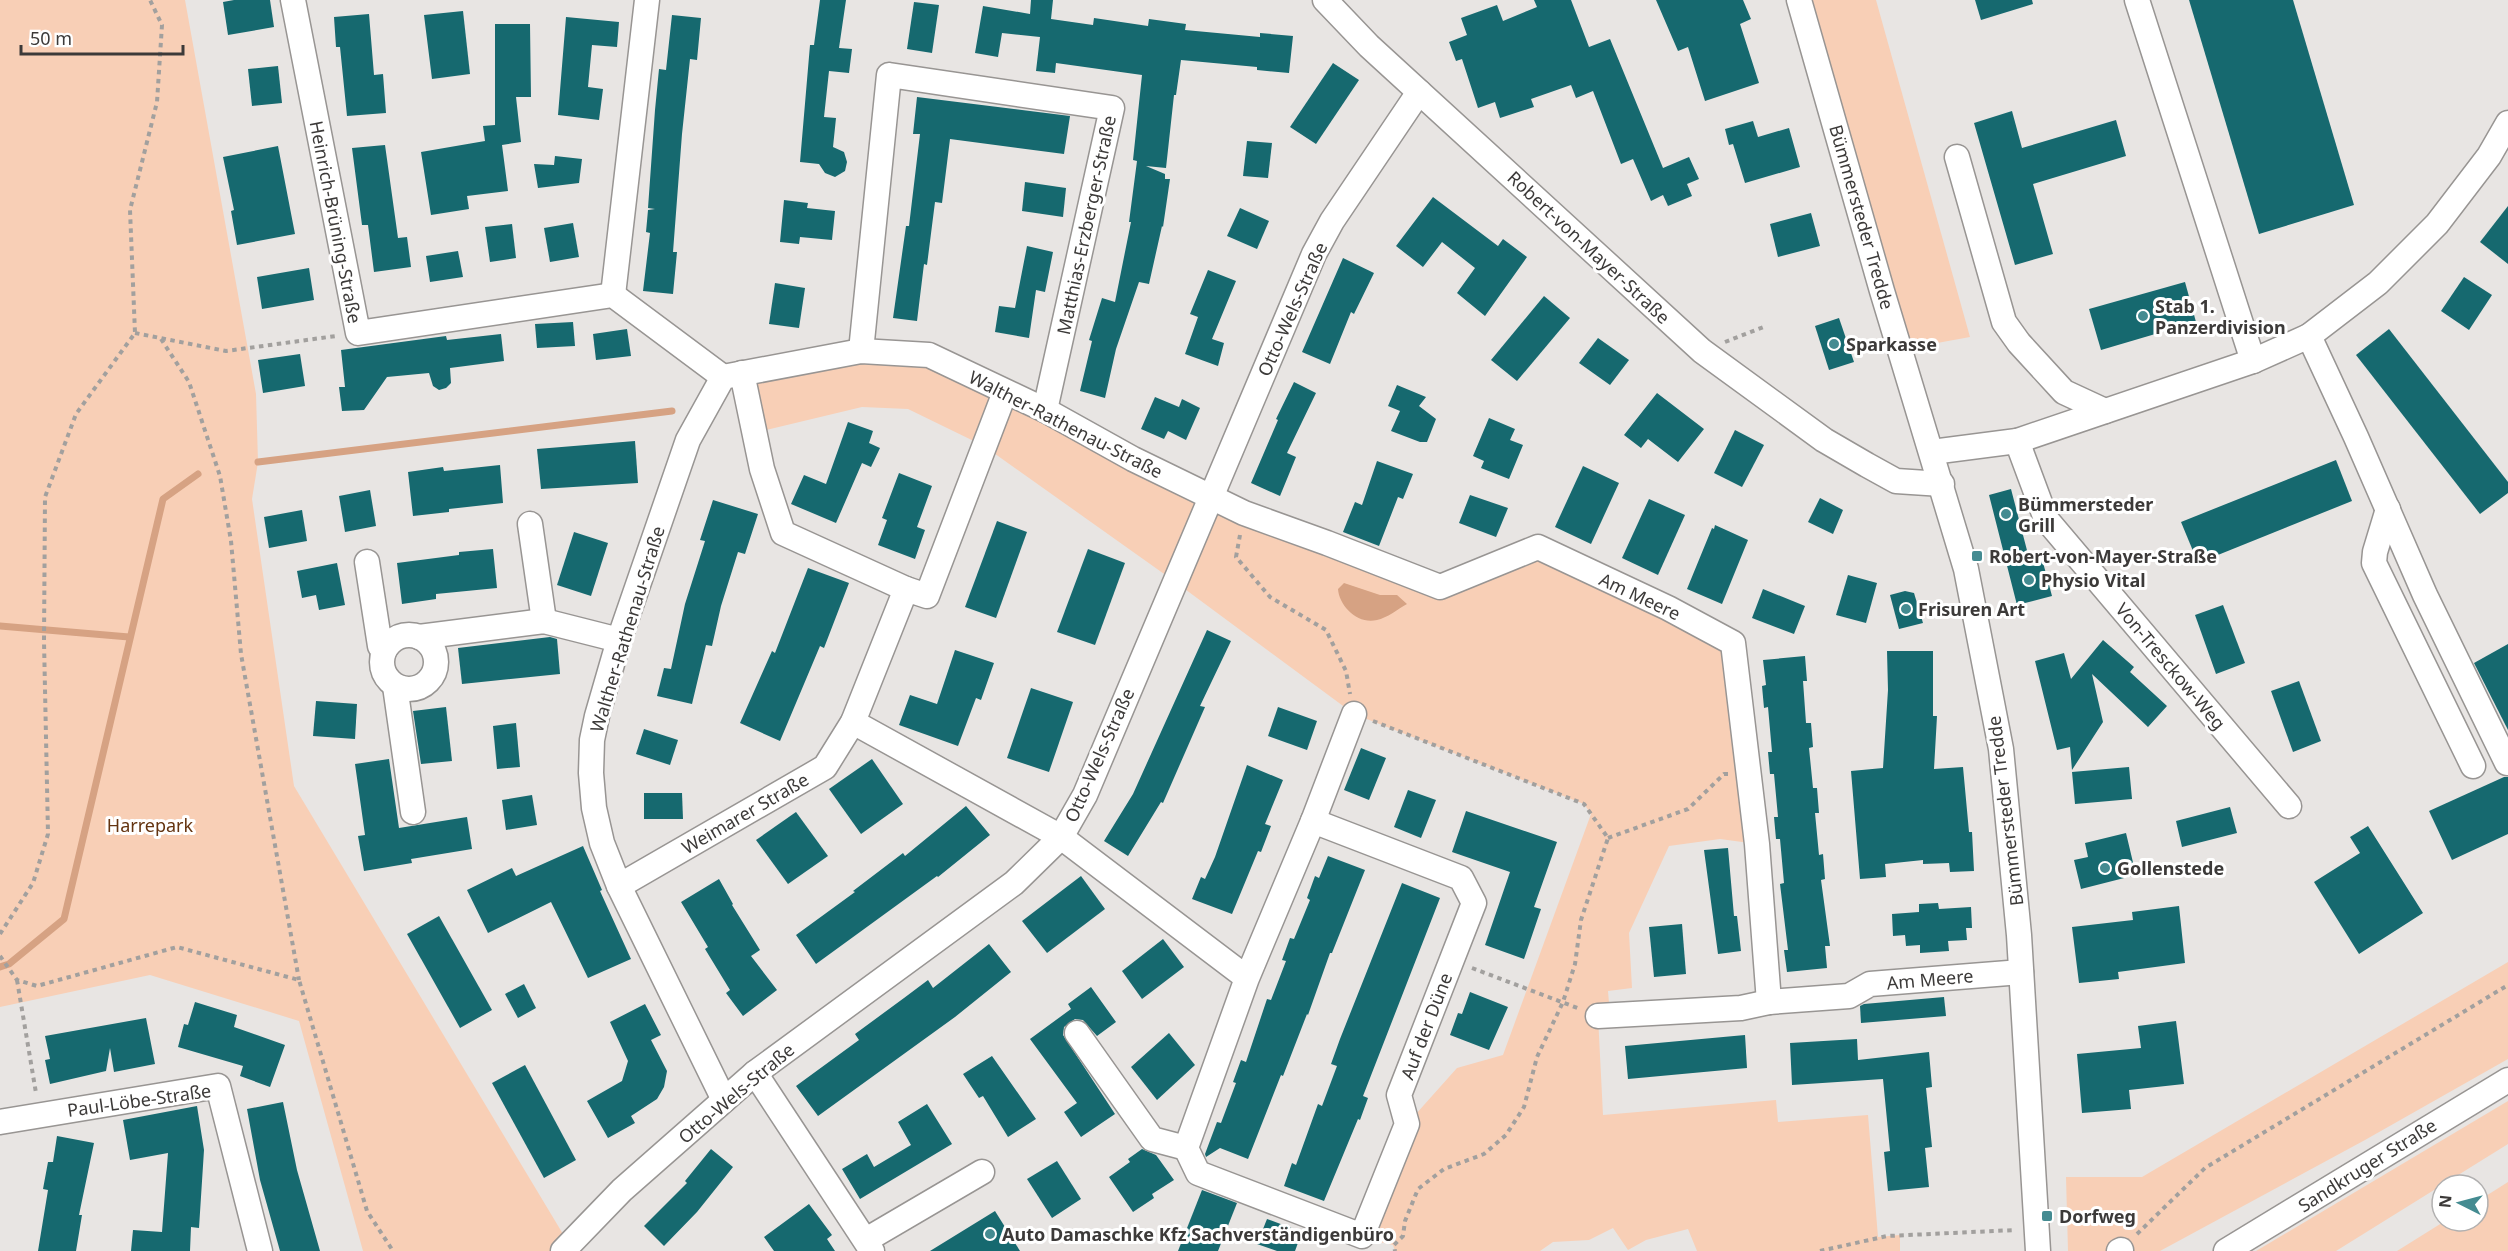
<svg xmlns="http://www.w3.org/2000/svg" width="2508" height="1251" font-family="'Noto Sans',sans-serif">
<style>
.green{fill:#f8cfb6}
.water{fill:#d6a283}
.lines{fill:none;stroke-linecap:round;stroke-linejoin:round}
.stream{stroke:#d6a283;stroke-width:7}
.building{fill:#16696f}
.minor-casing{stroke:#989593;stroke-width:27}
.path{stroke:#a2a09e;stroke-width:4;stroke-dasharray:4.5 4.5;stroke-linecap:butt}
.minor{stroke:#fff;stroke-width:24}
.poi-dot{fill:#448b91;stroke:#fff;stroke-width:2}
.labels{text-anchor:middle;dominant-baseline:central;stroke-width:6;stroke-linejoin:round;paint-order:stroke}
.street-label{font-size:18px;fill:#3c3a39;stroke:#fff}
.poi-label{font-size:18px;font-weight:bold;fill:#3c3a39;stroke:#fff;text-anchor:start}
.park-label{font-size:18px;fill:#643410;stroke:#fff}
</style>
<rect width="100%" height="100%" fill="#e8e5e3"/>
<g class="green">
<polygon points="0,0 185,0 256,394 258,462 252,499 294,786 569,1244 563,1251 363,1251 299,1021 150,975 0,1007"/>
<polygon points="1799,0 1876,0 1970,337 1899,350"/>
<polygon points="929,355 1133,459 1439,587 1538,547 1733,643 1757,844 1720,839 1669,846 1629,933 1632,988 1608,991 1610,1015 1598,1016 1603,1115 1776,1100 1778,1122 1868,1115 1878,1237 1900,1235 1900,1251 1697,1251 1688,1229 1646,1240 1628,1250 1613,1228 1589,1240 1553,1242 1540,1251 1395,1251 1393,1245 1371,1240 1407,1124 1457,1068 1503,1055 1591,814 1584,804 1354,714 1174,581 984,446 908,409 862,407 754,433 742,373"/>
<polygon points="2508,962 2508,1059 2365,1140 2160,1251 2068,1251 2066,1177 2142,1177"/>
<polygon points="2508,1101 2508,1144 2336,1251 2256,1251"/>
<polygon points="2508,1182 2508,1251 2397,1251 2445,1221 2478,1221 2478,1201"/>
</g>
<path class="water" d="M1344,583L1380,595H1397L1407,604C1398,609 1387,618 1377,620C1358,625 1339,606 1338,589Z"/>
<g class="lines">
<g class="stream">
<polyline points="258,462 672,411"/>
<polyline points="0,626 129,637"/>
<polyline points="0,967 9,964 64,919 163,499 198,474"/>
</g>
</g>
<g class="building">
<polygon points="234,0 270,0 274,27 228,35 223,2"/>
<polygon points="820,0 846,0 839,48 852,49 849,73 829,71 824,117 836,118 833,147 844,152 847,162 845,171 835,177 825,173 819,164 800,162 810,45 814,45"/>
<polygon points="1031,0 1053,0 1051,19 1093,25 1094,18 1148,26 1149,19 1186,24 1185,30 1260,37 1260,33 1293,36 1289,73 1257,70 1257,67 1181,60 1176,95 1174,95 1166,168 1146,166 1165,174 1165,179 1170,179 1163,227 1162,226 1149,284 1139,282 1116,349 1105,398 1080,391 1092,341 1089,340 1102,298 1115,302 1131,222 1129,222 1137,161 1133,160 1142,75 1056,63 1055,73 1036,71 1040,37 1002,33 998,57 975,53 983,6 1030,14"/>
<polygon points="1534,0 1571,0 1589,47 1610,39 1663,168 1689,157 1699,179 1687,184 1692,196 1668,206 1663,195 1651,201 1633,159 1621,164 1593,91 1576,98 1571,85 1531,99 1534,107 1500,118 1495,102 1478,108 1462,59 1456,61 1449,42 1467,35 1461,18 1497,5 1503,21 1537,7"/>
<polygon points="1656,0 1743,0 1751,19 1740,24 1759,83 1705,101 1688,47 1678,51"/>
<polygon points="1975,0 2032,0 2033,4 1981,20"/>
<polygon points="2189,0 2293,0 2354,205 2259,234"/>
<polygon points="914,2 939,5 932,53 907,49"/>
<polygon points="463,11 470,74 432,79 424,15"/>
<polygon points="369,14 374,75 383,74 386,113 347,116 340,47 336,47 334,17"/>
<polygon points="672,15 701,18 697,60 690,59 682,134 673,252 677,252 673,294 643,291 650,233 646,232 648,210 655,209 648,208 655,110 659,69 666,70"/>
<polygon points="566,17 619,22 617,47 592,45 588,87 603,89 599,120 558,115"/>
<polygon points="495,24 530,24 531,97 516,97 521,142 502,145 508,191 467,196 469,209 431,215 421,152 485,141 483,126 495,125"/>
<polygon points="1333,63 1359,80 1316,144 1290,127"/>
<polygon points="278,66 282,103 252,106 248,69"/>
<polygon points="917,97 1070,116 1064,154 950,139 942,203 935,202 927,265 924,264 917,321 893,318 906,226 909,226 920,134 913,134"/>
<polygon points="2012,111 2022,148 2116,120 2126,156 2033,184 2053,254 2015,265 1974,123"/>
<polygon points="1753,121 1758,137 1789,128 1800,167 1745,183 1733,144 1729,145 1725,129"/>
<polygon points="1247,141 1272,143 1268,178 1243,176"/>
<polygon points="385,145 398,238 407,237 411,267 374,272 368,225 362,225 352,148"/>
<polygon points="278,146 295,234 237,245 231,211 234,210 223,157"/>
<polygon points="555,156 582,159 579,183 538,188 534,164 554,165"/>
<polygon points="1025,182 1066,188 1063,217 1022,211"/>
<polygon points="1433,197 1498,246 1503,239 1527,257 1485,316 1457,293 1475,268 1442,242 1423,267 1396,246"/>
<polygon points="784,200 808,203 807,208 835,211 832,240 800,237 799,244 780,242"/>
<polygon points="2508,206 2508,264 2480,242"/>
<polygon points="1240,208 1269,221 1257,249 1227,236"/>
<polygon points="1811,213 1820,246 1778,257 1770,224"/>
<polygon points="573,223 579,257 550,262 544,228"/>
<polygon points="512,224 516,258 490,262 485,227"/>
<polygon points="1027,246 1053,252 1045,292 1036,290 1029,338 995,332 999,306 1015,308"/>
<polygon points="458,251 463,277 430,282 426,256"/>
<polygon points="1343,258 1374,273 1354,314 1351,312 1330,364 1302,352"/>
<polygon points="309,268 314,300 262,309 257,277"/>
<polygon points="1208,270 1236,281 1212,339 1224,343 1218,366 1185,354 1198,317 1190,314"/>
<polygon points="2464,277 2492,295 2469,330 2441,311"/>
<polygon points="2185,282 2196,322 2101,350 2089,309"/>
<polygon points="775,283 805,288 799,328 769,324"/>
<polygon points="1544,296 1570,318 1517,381 1491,360"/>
<polygon points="1839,318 1854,362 1829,370 1815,326"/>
<polygon points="573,322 575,346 537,348 535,324"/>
<polygon points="627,329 631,356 596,360 593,334"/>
<polygon points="2389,329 2508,482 2508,493 2480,514 2356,355"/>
<polygon points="501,334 504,361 450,368 451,383 446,388 439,390 433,386 429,373 387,377 364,410 342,411 339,387 345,387 341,350 446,336 447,340"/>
<polygon points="1598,338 1629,360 1610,385 1579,363"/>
<polygon points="300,354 305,386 263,393 258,360"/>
<polygon points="1294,382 1316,393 1287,453 1296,457 1280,496 1251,483 1278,420 1276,419"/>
<polygon points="1397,385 1426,397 1419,406 1436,419 1427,442 1420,442 1391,431 1400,411 1388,406"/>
<polygon points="1657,393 1704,429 1678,462 1648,439 1641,448 1624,435"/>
<polygon points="1155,397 1179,407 1182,399 1200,408 1186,440 1168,431 1164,439 1141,429"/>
<polygon points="1489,418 1515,429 1510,440 1523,445 1509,479 1481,468 1484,461 1473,456"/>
<polygon points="848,422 873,431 869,443 880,448 871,467 862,463 836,523 791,504 804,475 826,484"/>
<polygon points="1735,430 1764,445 1742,487 1714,473"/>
<polygon points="635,441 638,483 541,489 537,449"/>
<polygon points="2336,460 2352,501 2198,563 2181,522"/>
<polygon points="1377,461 1413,474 1403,499 1398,497 1379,546 1343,532 1355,502 1362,505"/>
<polygon points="500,465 503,503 449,509 449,512 413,516 408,472 443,467 444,471"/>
<polygon points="1583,466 1619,483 1591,544 1555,527"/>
<polygon points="899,473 932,486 917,527 925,530 915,559 878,545 887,520 882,518"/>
<polygon points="2011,489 2029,558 2041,555 2052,596 2017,605 1989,495"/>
<polygon points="370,490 376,526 345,532 339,496"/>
<polygon points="1470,495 1508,508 1496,537 1459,523"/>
<polygon points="1820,498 1843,510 1833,534 1808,522"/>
<polygon points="1649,499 1685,515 1658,575 1622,558"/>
<polygon points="713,500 758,514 745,554 738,552 721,606 712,646 706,645 692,704 657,696 664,668 671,669 685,604 705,541 700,540"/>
<polygon points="302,510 307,541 269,548 264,517"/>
<polygon points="997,521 1027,532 996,618 965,607"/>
<polygon points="1715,525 1748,540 1722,604 1687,589 1712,528 1714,529"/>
<polygon points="574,532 608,543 591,596 557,585"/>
<polygon points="493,549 497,588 436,594 436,599 402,604 397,563 459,555 459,552"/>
<polygon points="1088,549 1125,563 1095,645 1057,632"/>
<polygon points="337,563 345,605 319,610 316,595 302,598 297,571"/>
<polygon points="808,568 849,583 824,648 820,646 780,741 740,723 772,651 775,653"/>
<polygon points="1848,575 1877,583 1866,623 1836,615"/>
<polygon points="1763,589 1805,606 1794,634 1752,618"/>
<polygon points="1905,591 1914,593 1923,623 1899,629 1890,595"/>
<polygon points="2223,605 2245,663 2216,674 2195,615"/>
<polygon points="1207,630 1231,641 1200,706 1205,707 1163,803 1161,802 1128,856 1104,841 1133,794"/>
<polygon points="550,637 557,639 560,674 462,684 458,648"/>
<polygon points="2103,640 2134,667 2130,672 2167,706 2148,727 2092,674 2103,722 2072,770 2070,747 2057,750 2035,661 2064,653 2071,679"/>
<polygon points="2508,644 2508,730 2474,663"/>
<polygon points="955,650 994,663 981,700 976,698 958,746 899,725 910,695 937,704"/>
<polygon points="1887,651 1933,651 1933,716 1937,716 1934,769 1963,767 1969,832 1972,832 1974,871 1950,872 1949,863 1923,864 1923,860 1885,864 1886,877 1860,879 1851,771 1883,768 1888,690"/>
<polygon points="1805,656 1807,681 1803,681 1806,723 1811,723 1813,747 1809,748 1813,788 1817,788 1819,813 1815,813 1819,855 1823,854 1825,879 1821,880 1830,946 1825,946 1827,968 1787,972 1784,950 1788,950 1780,884 1784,883 1780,839 1776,839 1774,817 1778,817 1774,774 1770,774 1768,752 1772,752 1768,707 1764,708 1762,686 1766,685 1763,660"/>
<polygon points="2299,681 2321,741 2293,752 2271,691"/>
<polygon points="1031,688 1073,702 1049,772 1007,758"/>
<polygon points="316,701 357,704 355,739 313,736"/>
<polygon points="446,707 452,761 421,764 413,711"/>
<polygon points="1278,707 1317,721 1307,750 1268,736"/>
<polygon points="516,723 520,767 497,769 493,726"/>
<polygon points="644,729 678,740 670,765 636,754"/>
<polygon points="1361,748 1386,758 1369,800 1344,790"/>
<polygon points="389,759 399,828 467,817 472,849 411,859 412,863 364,871 358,836 365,835 355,764"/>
<polygon points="872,759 903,804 861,834 829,789"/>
<polygon points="1247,765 1283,780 1265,824 1271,826 1261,852 1258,851 1232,914 1192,899 1201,877 1205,879 1215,857"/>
<polygon points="2129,767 2132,799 2075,804 2072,772"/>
<polygon points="2504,777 2508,777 2508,834 2452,860 2429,811"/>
<polygon points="1408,790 1436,800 1421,838 1394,827"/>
<polygon points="644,793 682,793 683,819 644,819"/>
<polygon points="532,795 537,825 506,830 502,800"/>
<polygon points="966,806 990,835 938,877 937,876 816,964 796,935 855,892 853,891 903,853 905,856"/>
<polygon points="2230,807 2237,833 2182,847 2176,821"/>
<polygon points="1466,811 1557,842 1534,907 1541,909 1524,959 1485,945 1510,872 1452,852"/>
<polygon points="796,812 828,856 788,884 756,840"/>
<polygon points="2368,826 2423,913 2359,954 2314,882 2360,853 2350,837"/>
<polygon points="2126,833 2136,875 2081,889 2074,860 2088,857 2085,843"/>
<polygon points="583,846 602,890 600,891 631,959 588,978 551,902 488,933 467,890 512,868 516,876"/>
<polygon points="1728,848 1734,916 1737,916 1741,951 1718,954 1704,850"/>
<polygon points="1328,856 1365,870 1332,953 1330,953 1308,1015 1307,1014 1283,1076 1281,1075 1248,1159 1220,1148 1206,1157 1205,1154 1217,1122 1221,1123 1236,1083 1233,1082 1241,1060 1246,1062 1267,999 1271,1000 1286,961 1282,960 1290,938 1294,939 1310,900 1307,898 1315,876 1319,878"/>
<polygon points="1081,876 1105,909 1047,953 1022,921"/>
<polygon points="719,879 733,904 732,905 760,950 751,956 777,990 743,1016 726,993 730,990 705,949 708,947 681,902"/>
<polygon points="1402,883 1440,898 1363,1096 1368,1098 1360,1120 1358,1119 1324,1201 1284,1186 1292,1163 1296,1165 1318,1104 1322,1106 1337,1066 1331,1064 1340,1039"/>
<polygon points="1938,903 1939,909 1971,907 1972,928 1966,928 1967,940 1948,941 1949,951 1920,953 1920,945 1906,946 1905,935 1893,936 1892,914 1919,912 1919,904"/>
<polygon points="2179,906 2185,963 2118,972 2119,979 2079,983 2072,927 2133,920 2132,912"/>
<polygon points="439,916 492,1010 460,1028 407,934"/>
<polygon points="1682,924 1686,974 1654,977 1649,927"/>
<polygon points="1163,939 1184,967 1142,999 1122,971"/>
<polygon points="989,944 1011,972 955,1017 818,1116 796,1086 859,1040 855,1034 904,998 928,980 933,988"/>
<polygon points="524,984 536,1008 518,1018 505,994"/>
<polygon points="1091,987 1116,1022 1097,1036 1083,1020 1075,1019 1064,1027 1063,1035 1115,1114 1081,1137 1064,1112 1077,1103 1030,1039 1071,1009 1068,1004"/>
<polygon points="1470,992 1508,1007 1489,1050 1450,1035 1458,1013 1462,1014"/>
<polygon points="1944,997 1946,1016 1861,1023 1860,1006 1864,1004"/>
<polygon points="195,1002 237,1015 234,1027 285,1045 270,1087 240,1076 243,1066 178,1047 184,1024 188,1025"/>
<polygon points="645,1004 661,1035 651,1040 667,1071 664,1087 657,1099 631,1116 635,1123 608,1138 587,1101 622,1081 628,1061 610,1022"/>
<polygon points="146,1018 155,1064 114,1072 110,1048 106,1071 50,1084 45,1060 50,1059 45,1036"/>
<polygon points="2176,1021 2184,1084 2129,1090 2131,1109 2082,1113 2077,1054 2141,1048 2138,1026"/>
<polygon points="1169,1033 1195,1065 1157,1100 1131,1067"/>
<polygon points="1745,1035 1747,1068 1628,1079 1625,1046"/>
<polygon points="1857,1039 1858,1060 1929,1052 1932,1087 1926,1088 1932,1147 1925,1148 1929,1187 1888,1191 1884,1152 1890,1151 1883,1079 1792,1085 1790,1043"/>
<polygon points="992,1056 1036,1119 1008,1137 983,1096 979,1098 963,1074"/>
<polygon points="525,1065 576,1160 544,1178 492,1083"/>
<polygon points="283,1102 297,1170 320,1251 280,1251 260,1180 247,1109"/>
<polygon points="927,1104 952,1144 860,1199 842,1169 867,1154 874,1167 911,1145 898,1122"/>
<polygon points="197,1106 204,1150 199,1228 191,1227 190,1251 131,1251 133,1230 162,1232 168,1153 130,1160 123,1120"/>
<polygon points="57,1136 94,1143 79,1215 82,1215 76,1251 38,1251 48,1190 43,1189 48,1162 53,1162"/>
<polygon points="711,1149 733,1167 697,1212 664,1246 644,1226 687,1183 685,1181"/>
<polygon points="1142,1149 1156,1155 1174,1180 1152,1194 1154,1198 1133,1212 1109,1177 1130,1162 1128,1159"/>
<polygon points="1057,1161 1081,1199 1052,1218 1027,1179"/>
<polygon points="1202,1190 1237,1203 1218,1251 1178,1251"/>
<polygon points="809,1204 832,1235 827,1239 835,1251 774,1251 764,1237"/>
<polygon points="995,1211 1020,1251 930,1251"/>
<polygon points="1267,1219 1302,1232 1295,1251 1277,1251 1257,1244"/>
</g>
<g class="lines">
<g class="minor-casing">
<g id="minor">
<polyline points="293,0 358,333 613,295 723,377"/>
<polyline points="1325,0 1369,46 1702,351 1824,440 1867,465 1896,481 1942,484"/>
<polyline points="1799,0 1882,291 1966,569 2001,749 2019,935 2038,1251"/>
<polyline points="2137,0 2253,361"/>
<polyline points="1957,157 2004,322 2019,343 2064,392 2105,411"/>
<polyline points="613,295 647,0"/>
<polyline points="2309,336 2356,437 2425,595 2507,763"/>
<polyline points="861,351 889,75 1112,108 1045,410"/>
<polyline points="742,373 762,469 783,533 906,589"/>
<polyline points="2017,441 2253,361 2309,336 2378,283 2437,224 2489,156 2508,123"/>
<polyline points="1932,452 2017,441 2046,519 2289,806"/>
<polyline points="2388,509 2375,552 2374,563 2473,766"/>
<polyline points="530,524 544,621"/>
<polyline points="367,562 380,646 385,649"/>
<circle cx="409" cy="662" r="27"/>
<polyline points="419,637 544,621 619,640"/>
<polyline points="395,686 413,812"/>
<polyline points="853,722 1061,837 1247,978 1186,1148 1198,1173 1362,1236 1407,1124 1399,1095 1474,903 1461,878 1313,821 1247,978"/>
<polyline points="1313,821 1354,714"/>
<polyline points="619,886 825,767 853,722 906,589 927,596 1005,392"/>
<polyline points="1598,1016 1741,1008 1769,1002"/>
<polyline points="1077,1033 1152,1139 1186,1148"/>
<polyline points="755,1073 872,1251"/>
<polyline points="724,1100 619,886 602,843 594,808 591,773 592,740 597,716 619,640 688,440 723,377 861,351 929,355 1045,410 1133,459 1244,513 1327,543 1440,587 1538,547 1668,608 1733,643 1757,844 1769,1002 1849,996 1870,984 2021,972"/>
<polyline points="0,1122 218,1086 260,1251"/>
<polyline points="866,1240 982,1172"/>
<polyline points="563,1251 622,1190 755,1073 1014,883 1061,837 1085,795 1314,254 1332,221 1419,92"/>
<polyline points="2119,1251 2121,1250"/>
<polyline points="2226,1251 2508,1080"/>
</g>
</g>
<g class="path">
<polyline points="135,333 226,351 336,336"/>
<polyline points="161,339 189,382 220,476 231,541 241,654 299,980"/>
<polyline points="1725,342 1766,326"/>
<polyline points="1240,535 1236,557 1270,597 1326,630 1346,671 1350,694"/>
<polyline points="1373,721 1584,804 1608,838 1581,920 1575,964 1563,1002 1537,1057 1524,1107 1506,1135 1484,1154 1444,1169 1418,1189 1405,1221 1403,1236 1394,1245 1395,1251"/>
<polyline points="1608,838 1688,809 1724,774 1728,774"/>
<polyline points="0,934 33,883 48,834 44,641 45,497 76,414 135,333 130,210 157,102 162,25 150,0"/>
<polyline points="0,956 17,980 37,986 177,947 299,980 367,1211 393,1251"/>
<polyline points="1472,968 1580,1009"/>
<polyline points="17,980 36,1093"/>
<polyline points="2137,1234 2205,1168 2508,985"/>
<polyline points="1820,1251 1887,1236 2016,1230"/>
</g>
<use href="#minor" class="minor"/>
</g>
<g class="poi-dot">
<circle cx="2143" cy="316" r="6"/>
<circle cx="1834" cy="344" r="6"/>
<circle cx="2006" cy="514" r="6"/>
<rect x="1971" y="550" width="12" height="12" rx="3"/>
<circle cx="2029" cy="580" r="6"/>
<circle cx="1906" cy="609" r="6"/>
<circle cx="2105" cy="868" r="6"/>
<rect x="2041" y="1210" width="12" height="12" rx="3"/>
<circle cx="990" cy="1234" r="6"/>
</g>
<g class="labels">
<g class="street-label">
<text transform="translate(1862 217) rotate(74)">Bümmersteder Tredde</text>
<text transform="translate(336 222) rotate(79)">Heinrich-Brüning-Straße</text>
<text transform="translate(1086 225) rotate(-78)">Matthias-Erzberger-Straße</text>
<text transform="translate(1589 247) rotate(43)">Robert-von-Mayer-Straße</text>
<text transform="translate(1292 309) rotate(-66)">Otto-Wels-Straße</text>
<text transform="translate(1066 424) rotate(27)">Walther-Rathenau-Straße</text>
<text transform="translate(1640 596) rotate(25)">Am Meere</text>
<text transform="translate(627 629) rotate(-73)">Walther-Rathenau-Straße</text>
<text transform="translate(2171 666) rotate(50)">Von-Tresckow-Weg</text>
<text transform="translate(1099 755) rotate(-66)">Otto-Wels-Straße</text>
<text transform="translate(2005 811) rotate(-97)">Bümmersteder Tredde</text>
<text transform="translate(745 813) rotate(-30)">Weimarer Straße</text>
<text transform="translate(1930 979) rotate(-5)">Am Meere</text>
<text transform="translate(1426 1026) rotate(-69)">Auf der Düne</text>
<text transform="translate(736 1093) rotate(-40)">Otto-Wels-Straße</text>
<text transform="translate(139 1100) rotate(-8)">Paul-Löbe-Straße</text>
<text transform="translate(2367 1165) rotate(-32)">Sandkruger Straße</text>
</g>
<g class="poi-label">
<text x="2155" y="306">Stab 1.<tspan x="2155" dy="21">Panzerdivision</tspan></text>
<text x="1846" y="344">Sparkasse</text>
<text x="2018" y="504">Bümmersteder<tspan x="2018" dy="21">Grill</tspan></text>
<text x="1989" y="556">Robert-von-Mayer-Straße</text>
<text x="2041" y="580">Physio Vital</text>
<text x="1918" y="609">Frisuren Art</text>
<text x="2117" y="868">Gollenstede</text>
<text x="2059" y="1216">Dorfweg</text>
<text x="1002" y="1234">Auto Damaschke Kfz Sachverständigenbüro</text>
</g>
<g class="park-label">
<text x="150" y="825">Harrepark</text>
</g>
</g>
<g transform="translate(2460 1203) rotate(276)"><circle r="28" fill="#ffffff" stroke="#b1b0b0" stroke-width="1.5"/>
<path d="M0-4.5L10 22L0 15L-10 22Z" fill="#448b91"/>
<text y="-9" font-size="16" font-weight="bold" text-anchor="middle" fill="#3c3a39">N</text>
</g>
<path d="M21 45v9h162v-9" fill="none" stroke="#3c3a39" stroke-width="3"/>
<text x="30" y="45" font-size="18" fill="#3c3a39" stroke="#ffffff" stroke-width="4.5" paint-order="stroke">50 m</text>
</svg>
